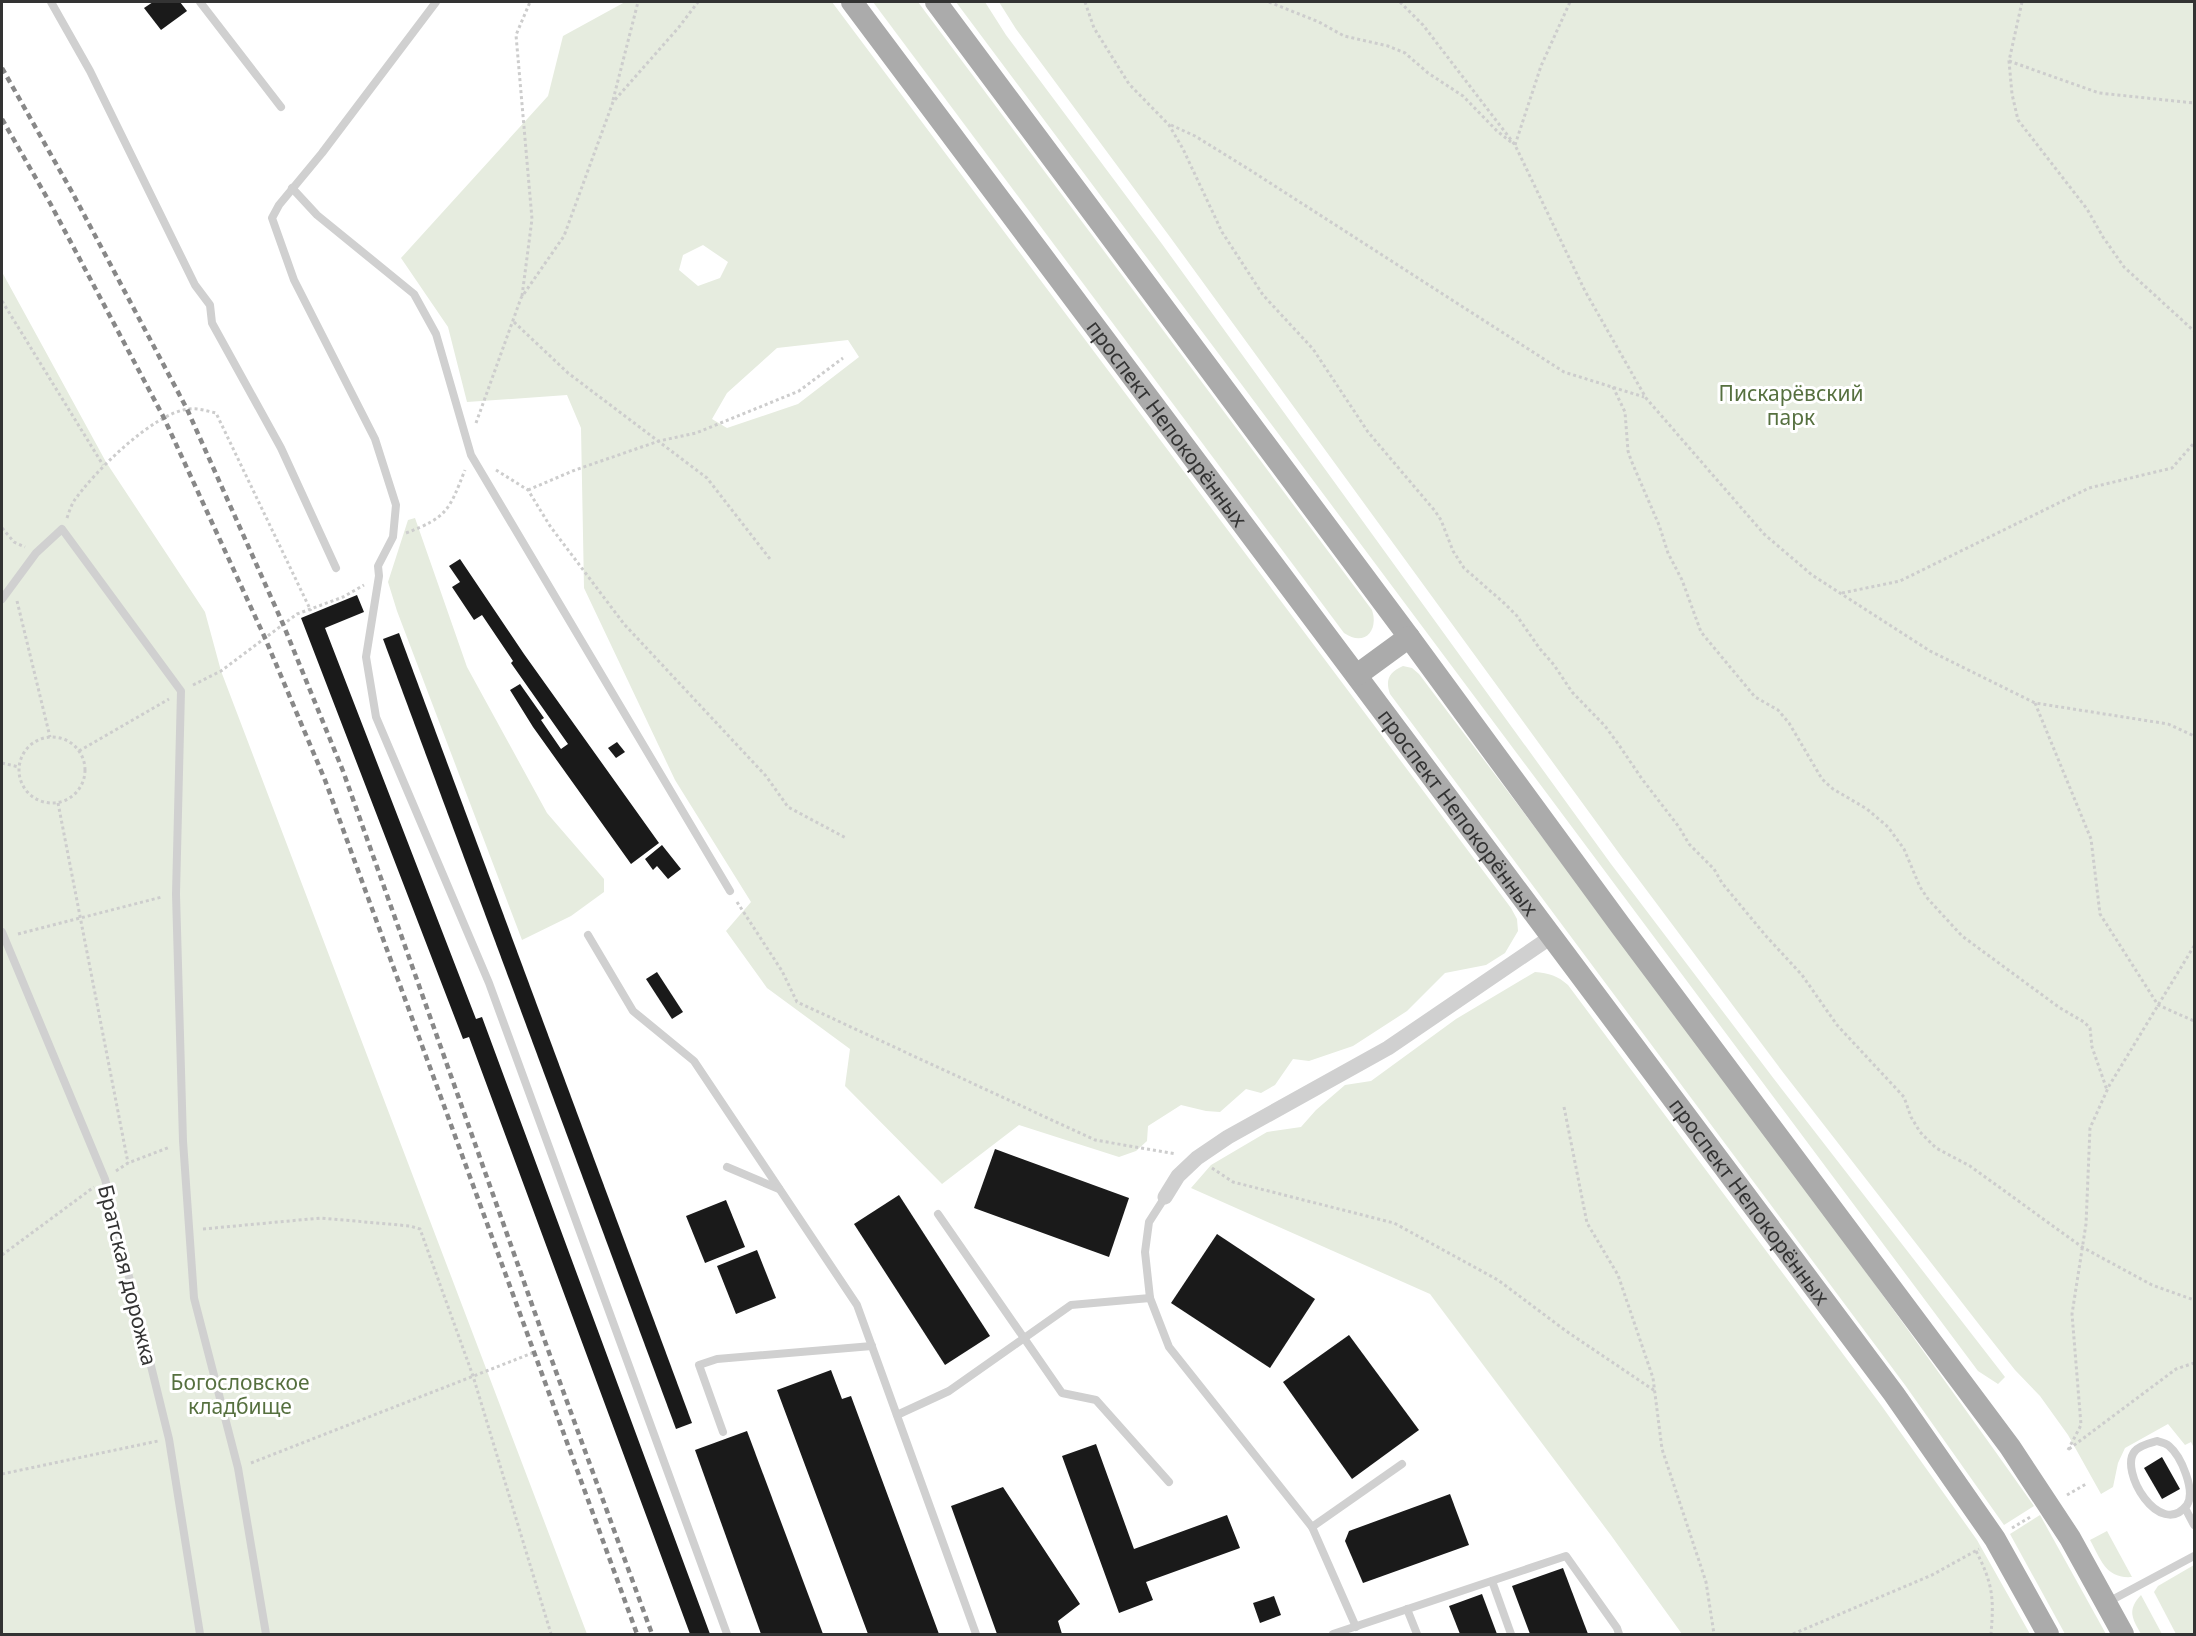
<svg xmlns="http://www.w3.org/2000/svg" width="2196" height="1636" font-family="'Noto Sans',sans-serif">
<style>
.green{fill:#e6ecdf;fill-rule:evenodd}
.building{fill:#1a1a1a}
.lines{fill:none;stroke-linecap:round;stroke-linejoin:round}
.path{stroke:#cdcdcd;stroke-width:3;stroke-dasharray:3 3;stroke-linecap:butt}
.lane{stroke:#d0d0d0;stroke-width:8}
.street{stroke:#d0d0d0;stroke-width:15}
.primary{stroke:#ababab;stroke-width:22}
.rail{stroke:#888;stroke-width:4.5;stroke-dasharray:6 4.5;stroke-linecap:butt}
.labels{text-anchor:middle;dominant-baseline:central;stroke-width:6;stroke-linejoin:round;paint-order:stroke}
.park-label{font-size:21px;fill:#56703f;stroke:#fff}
.street-label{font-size:21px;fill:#333;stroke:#fff}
</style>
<rect width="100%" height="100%" fill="#fff"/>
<g class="green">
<path d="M625,2H832L1511,908L1517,919L1518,931L1505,953L1486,965L1445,973L1407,1011L1353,1046L1309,1061L1293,1059L1275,1085L1261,1093L1246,1089L1220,1112L1206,1111L1181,1105L1148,1126L1147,1141L1136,1151L1119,1157L1019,1125L942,1184L845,1086L850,1049L767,988L726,931L751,902L675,780L584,588L581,428L567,395L467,402L448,327L401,258L548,96L563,36ZM703,245L728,262L720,278L698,286L679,270L683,255ZM848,340L859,357L798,404L727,428L712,419L727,393L777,348Z"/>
<path d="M873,2H918L1372,610C1379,631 1364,647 1344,633Z"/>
<polygon points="956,2 985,2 1006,35 1162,244 1611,864 1774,1079 2005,1377 1998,1384 1978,1371"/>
<polygon points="999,2 2194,2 2194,1448 2191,1442 2185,1445 2168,1424 2125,1448 2118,1463 2113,1487 2101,1494 2068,1435 2040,1396 2015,1370 1981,1327 1782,1071 1621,856 1170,237 1016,29"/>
<polygon points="2,272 106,462 205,612 221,671 587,1634 2,1634"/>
<polygon points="415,518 467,667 547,813 604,879 604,892 571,916 522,940 397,611 388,582 408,520"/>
<path d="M1403,666L1412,668L1419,674C1627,949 1835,1224 2034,1506L2004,1525L1905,1385L1390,694C1385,680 1389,672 1403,666Z"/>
<path d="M1535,972C1549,973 1558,976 1568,985L1881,1405L1977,1540L2030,1634H1682L1610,1534L1430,1294L1191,1188L1211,1165L1267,1132L1301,1127L1316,1110L1345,1085L1371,1081L1456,1019Z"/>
<polygon points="2040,1515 2106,1634 2065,1634 2010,1534"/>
<path d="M2107,1531L2132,1577C2106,1579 2101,1560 2090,1540Z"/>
<polygon points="2194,1565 2194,1634 2176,1634 2154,1592 2158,1586"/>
<path d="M2141,1595L2162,1634H2141C2132,1618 2127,1610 2141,1595Z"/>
</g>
<g class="building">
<polygon points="153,2 180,2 187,11 161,30 144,8"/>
<polygon points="460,559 524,654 659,843 631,864 533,727 510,690 520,684 544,718 541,720 561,749 568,744 511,663 513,661 482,615 474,620 452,587 460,582 449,566"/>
<polygon points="357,595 364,612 325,628 476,1019 482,1017 710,1634 690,1634 469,1037 463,1039 301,618"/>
<polygon points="399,633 692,1423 676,1429 383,639"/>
<polygon points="617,742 625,752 616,758 608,748"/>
<polygon points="662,845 681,869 668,879 657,866 653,870 645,859"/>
<polygon points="657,972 683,1012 672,1019 646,979"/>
<polygon points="995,1149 1129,1198 1109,1257 974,1208"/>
<polygon points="899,1195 990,1336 945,1365 854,1224"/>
<polygon points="726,1200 745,1247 705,1263 686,1216"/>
<polygon points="1217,1234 1315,1299 1270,1368 1171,1303"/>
<polygon points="757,1250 776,1298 736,1314 717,1266"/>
<polygon points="1349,1335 1419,1430 1352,1479 1283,1382"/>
<polygon points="831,1370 842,1399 851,1396 939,1634 868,1634 777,1390"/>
<polygon points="747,1431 823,1634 761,1634 695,1450"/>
<polygon points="1096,1444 1134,1549 1227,1515 1240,1548 1146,1582 1153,1600 1119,1613 1062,1456"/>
<polygon points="2162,1457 2180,1489 2162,1499 2144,1468"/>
<polygon points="1003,1487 1080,1604 1058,1621 1062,1634 997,1634 951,1506"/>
<polygon points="1450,1494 1469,1545 1363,1583 1345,1541 1349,1531"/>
<polygon points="1563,1568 1588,1634 1530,1634 1512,1586"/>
<polygon points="1482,1594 1497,1634 1460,1634 1449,1606"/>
<polygon points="1274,1596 1281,1615 1260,1623 1253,1603"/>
</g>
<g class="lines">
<g class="path">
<polyline points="1085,2 1094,28 1129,84 1169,125 1183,149 1222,232 1263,295 1313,349 1368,432 1435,511 1441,520 1453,551 1464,568 1504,603 1517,616 1540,649 1554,665 1572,692 1605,726 1619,745 1642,779 1679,827 1689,844 1714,869 1722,883 1766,936 1802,975 1837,1025 1904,1097 1911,1117 1920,1132 1936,1148 1970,1166 2082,1247 2152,1285 2194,1300"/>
<polyline points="1269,2 1319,22 1344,36 1388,46 1405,53 1428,73 1463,96 1497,131 1511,142"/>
<polyline points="1400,2 1423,25 1515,145 1585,291 1646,398 1764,534 1812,575 1930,651 2035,703 2168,724 2194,736"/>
<polyline points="2022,2 2009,61 2012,94 2018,120 2087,209 2103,237 2124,267 2194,331"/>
<polyline points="2009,61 2099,93 2194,103"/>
<polyline points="613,100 638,2"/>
<polyline points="1171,125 1195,136 1250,170 1564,372 1644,397"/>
<polyline points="1515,145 1541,66 1570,2"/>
<polyline points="522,296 532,219 516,35 530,2"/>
<polyline points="2,301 103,465"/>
<polyline points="514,322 568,373 707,478 770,559"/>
<polyline points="1613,387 1625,412 1628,451 1631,460 1659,525 1668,553 1682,580 1701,632 1755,697 1778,710 1789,723 1822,779 1833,789 1867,809 1888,827 1904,849 1920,887 1928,899 1962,936 2060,1008 2084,1022 2090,1028 2092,1047 2107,1090"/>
<polyline points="476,423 521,298 564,236 613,102 679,27 698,2"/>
<polyline points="496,470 528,490 550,526 624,624 766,776 788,807 846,838"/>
<polyline points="528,490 575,470 659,441 696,433 755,409 799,391 843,358"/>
<path d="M67,518C69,512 71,506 74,501C93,473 154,412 189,409C198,408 207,411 216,413L311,611"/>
<polyline points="2,528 14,542 25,547"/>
<path d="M406,533C448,517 449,510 465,470"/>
<polyline points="1842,593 1900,581 2089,488 2172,468 2194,443"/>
<polyline points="17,601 50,737"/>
<polyline points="193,685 221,671 297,614 343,597 364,585"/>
<polyline points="2035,703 2091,839 2100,914 2158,1005 2194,1021"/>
<circle cx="52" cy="770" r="33"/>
<polyline points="79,751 169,699"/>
<polyline points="2,763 19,767"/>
<polyline points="58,803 128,1163"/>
<polyline points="737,902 782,971 797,1002 1095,1140 1176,1154"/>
<polyline points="18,934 162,897"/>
<polyline points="1564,1107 1587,1223 1618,1275 1653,1378 1662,1449 1706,1582 1714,1634"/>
<polyline points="1212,1168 1233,1182 1394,1223 1498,1280 1566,1331 1655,1391"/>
<polyline points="116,1171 128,1163 170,1147"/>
<polyline points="203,1229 321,1218 410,1226 420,1229 473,1376 551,1634"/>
<polyline points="2,1255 94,1187"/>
<polyline points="2069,1449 2176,1369 2194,1363"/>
<polyline points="2068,1450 2081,1425 2072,1314 2086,1224 2090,1128 2109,1086 2194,946"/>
<polyline points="251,1463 535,1352"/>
<polyline points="2,1474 158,1441"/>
<polyline points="2067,1495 2086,1484"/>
<polyline points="2012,1528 2032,1516"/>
<path d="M1976,1551C1993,1584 1994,1598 1991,1634"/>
<polyline points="1793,1634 1932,1575 1979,1549"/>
</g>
<g class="lane">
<polyline points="51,2 90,71 195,285 210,305 212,323 281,448 336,568"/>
<polyline points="200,2 281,107"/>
<polyline points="436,2 322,153 279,205 272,218 294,280 375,439 396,505 393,537 378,566 379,576 366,657 376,717 489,983 727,1634"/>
<polyline points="292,188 317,215 414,294 436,334 471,455 730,891"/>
<polyline points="2,599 36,553 62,529 181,691 176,894 183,1141 194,1298 238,1468 266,1634"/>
<polyline points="2,932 105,1179 169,1439 200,1634"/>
<polyline points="588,935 633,1011 694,1061 857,1305 976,1634"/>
<polyline points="727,1167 779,1189"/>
<polyline points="1165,1197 1149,1222 1145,1252 1150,1298 1169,1347 1312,1527 1356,1627"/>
<polyline points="938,1214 1062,1393 1096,1400 1169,1482"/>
<polyline points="897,1415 949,1391 1071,1305 1150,1298"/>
<polyline points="723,1432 699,1365 717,1359 872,1346"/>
<path d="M2157,1441C2161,1442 2166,1443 2169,1446C2181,1456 2196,1491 2187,1505C2160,1540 2118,1470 2135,1451C2140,1445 2150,1443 2157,1441Z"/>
<polyline points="2185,1508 2194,1525"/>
<polyline points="1312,1527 1402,1464"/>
<polyline points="1492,1581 1511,1634"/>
<polyline points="2108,1602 2194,1556"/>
<polyline points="1407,1609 1417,1634"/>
<polyline points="1333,1634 1566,1556 1617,1628 1619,1634"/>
</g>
<polyline class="street" points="1165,1197 1178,1176 1197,1158 1228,1137 1388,1048 1551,937"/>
<g class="primary">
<path id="s1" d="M852,2L1894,1394L1995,1539L2048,1634"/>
<polyline points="936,2 1409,637 1620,925 2010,1447 2070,1538 2123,1634"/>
<polyline points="1357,675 1409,637"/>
</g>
<g class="rail">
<polyline points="2,68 72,192 187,409 283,624 343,771 547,1347 652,1634"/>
<polyline points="2,119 50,203 164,418 265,638 325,780 637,1634"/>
</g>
</g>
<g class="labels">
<g class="park-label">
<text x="1791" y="393">Пискарёвский<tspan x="1791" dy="24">парк</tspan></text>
<text x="240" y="1382">Богословское<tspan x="240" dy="24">кладбище</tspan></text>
</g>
<g class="street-label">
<text stroke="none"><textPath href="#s1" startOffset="526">проспект Непокорённых</textPath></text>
<text stroke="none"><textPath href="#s1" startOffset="1012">проспект Непокорённых</textPath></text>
<text stroke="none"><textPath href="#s1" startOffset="1498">проспект Непокорённых</textPath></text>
<text transform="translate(128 1275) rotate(76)">Братская дорожка</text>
</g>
</g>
<rect width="2196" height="1636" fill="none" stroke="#333333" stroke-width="6"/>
</svg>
